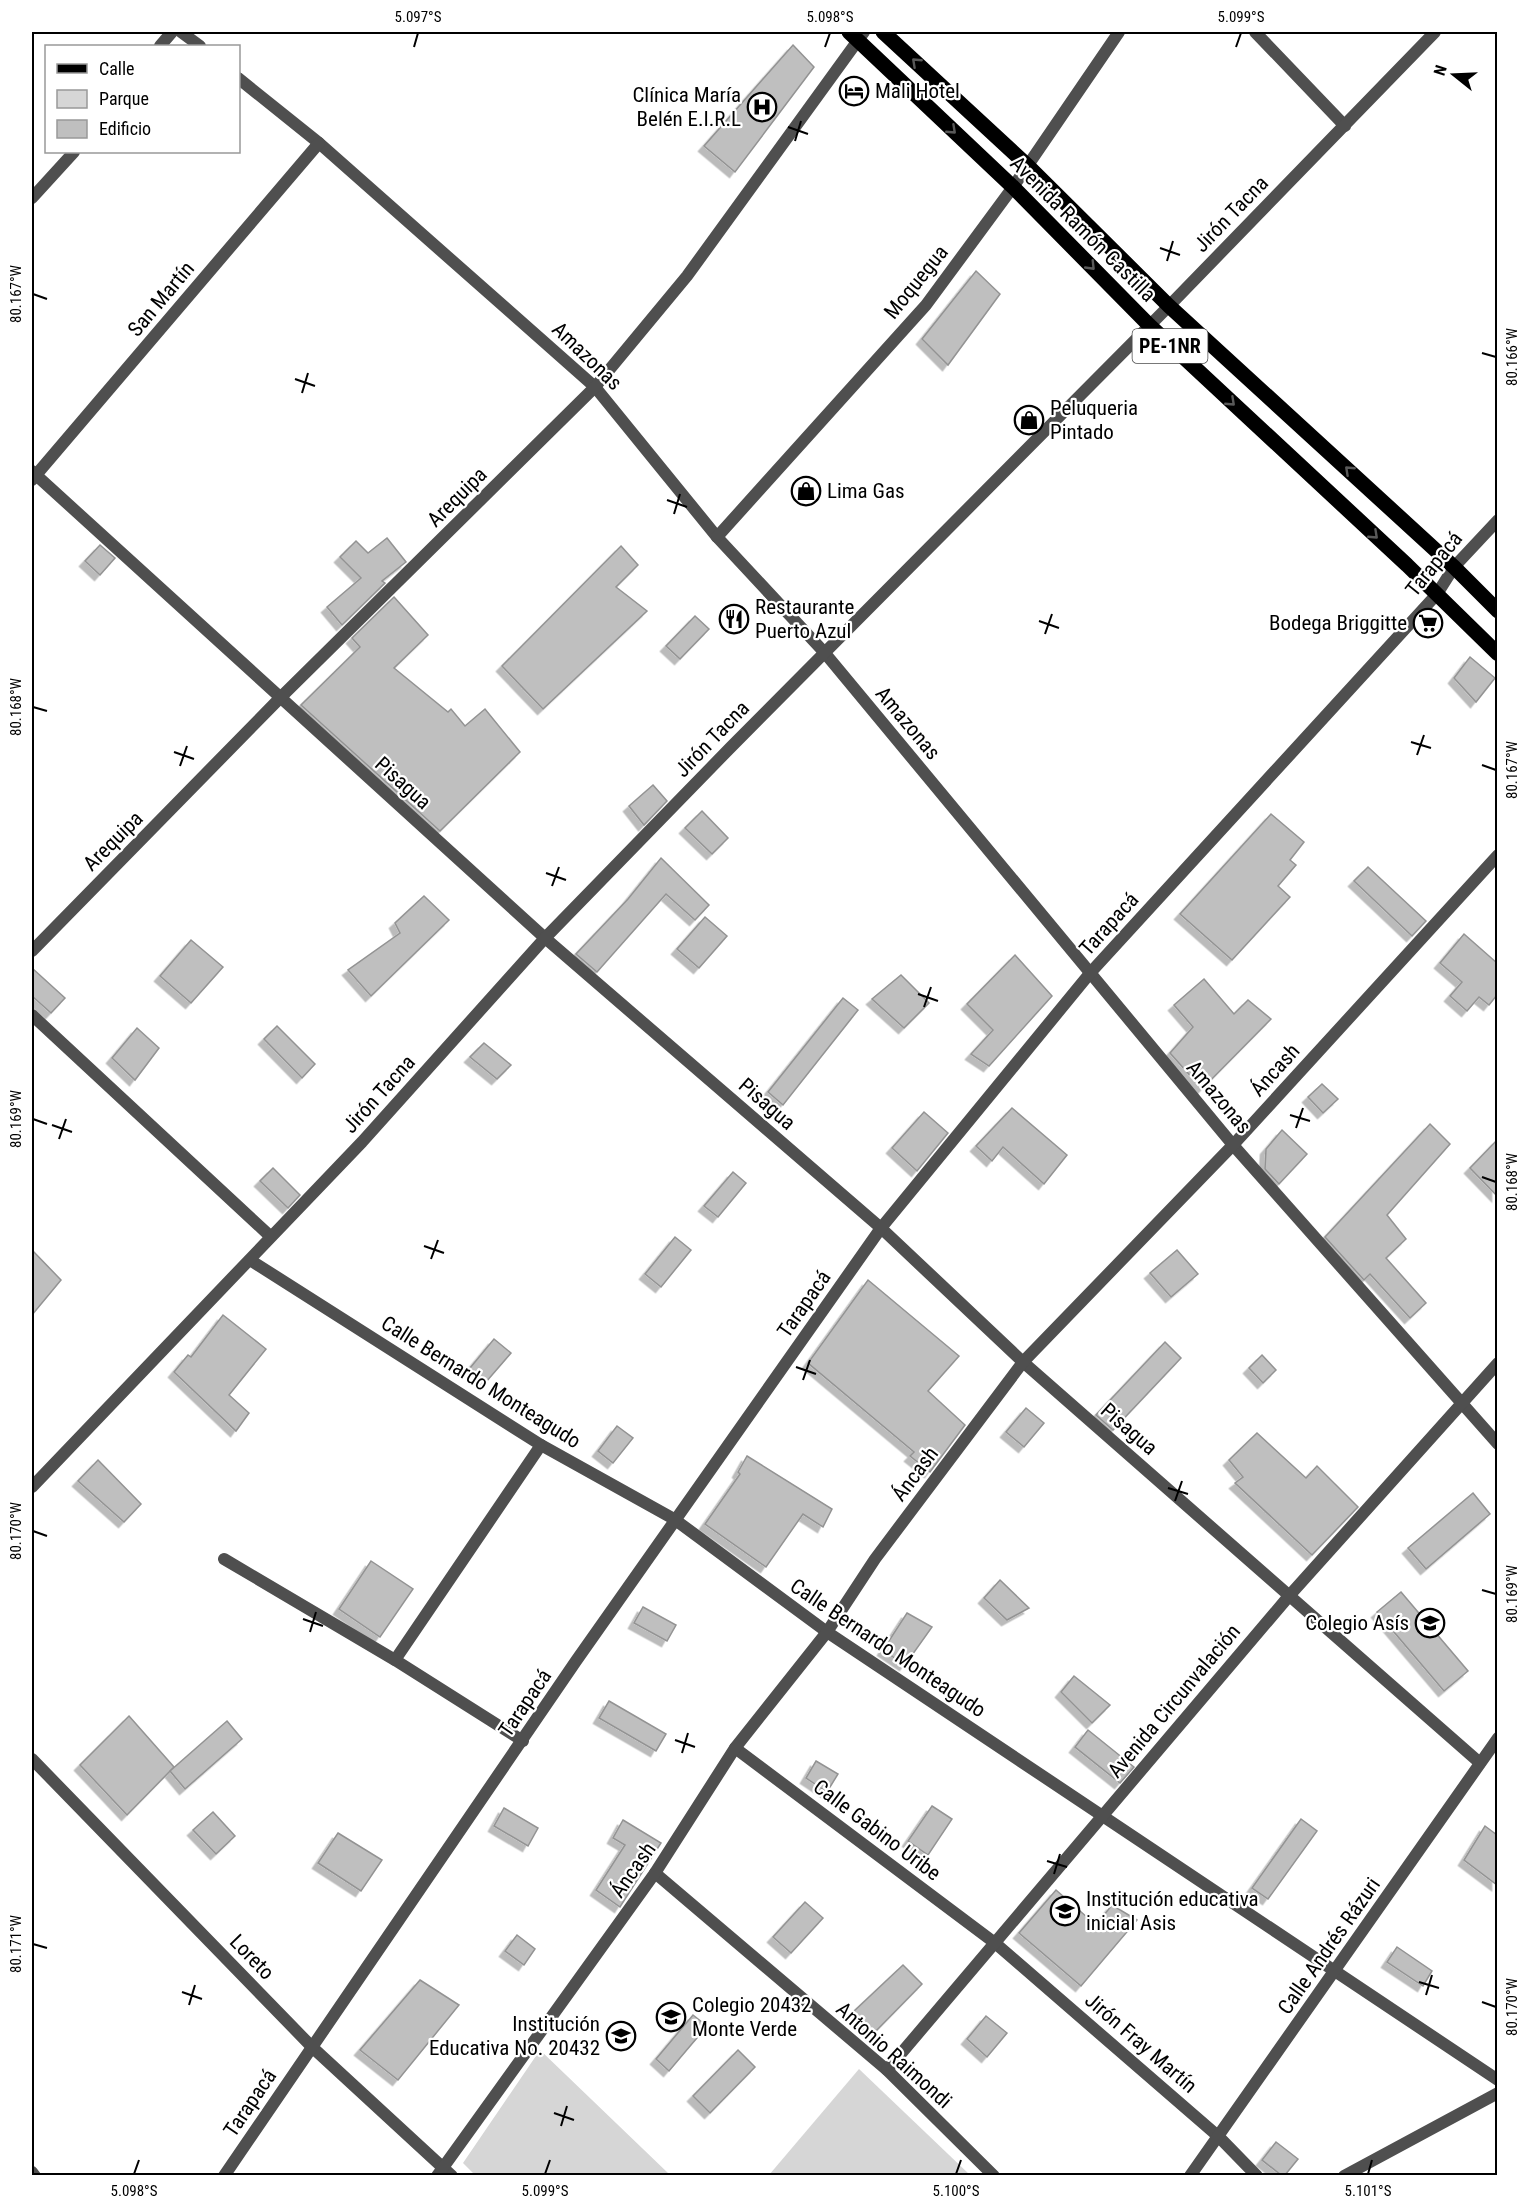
<svg xmlns="http://www.w3.org/2000/svg" width="1529" height="2207" font-family="'Roboto Condensed',sans-serif">
<style>
.green{fill:#d6d6d6}
.building{fill:#bfbfbf;stroke:#939393;stroke-width:1.5;filter:url(#shadow)}
.lines{fill:none;stroke-linecap:round;stroke-linejoin:round}
.minor{stroke:#4f4f4f;stroke-width:12}
.tertiary{stroke:#4f4f4f;stroke-width:12}
.primary{stroke:#000;stroke-width:15}
.oneway{stroke:#595959}
.ticks{fill:none;stroke:#000;stroke-width:2}
.labels{text-anchor:middle;dominant-baseline:central;stroke-width:4.5;stroke-linejoin:round;paint-order:stroke}
.shield{fill:#fff;stroke:#4c4c4c;stroke-width:1.5}
.shield-label{font-size:20px;font-weight:bold;fill:#000}
.poi-label{font-size:21px;fill:#000;stroke:#fff;text-anchor:start}
.street-label{font-size:21px;fill:#000;stroke:#fff}
.neatline{fill:none;stroke:#000;stroke-width:2}
.ticks-label{font-size:15px;text-anchor:middle;fill:#000}
</style>
<defs>
<filter id="shadow"><feDropShadow dx="-5.5" dy="5.5" stdDeviation="0" flood-color="#0004"/></filter>
</defs>
<rect width="100%" height="100%" fill="#fff"/>
<g class="green">
<polygon points="540,2050 668,2173 671,2175 475,2175 463,2163"/>
<polygon points="859,2069 970,2175 769,2175"/>
</g>
<g class="building">
<polygon points="793,45 814,67 735,172 704,146"/>
<polygon points="976,271 1000,294 948,365 922,339"/>
<polygon points="387,538 406,562 382,581 385,583 342,625 327,607 361,578 340,557 356,541 368,553"/>
<polygon points="100,545 115,558 100,575 85,561"/>
<polygon points="621,546 638,565 616,587 647,611 543,709 502,666"/>
<polygon points="394,597 428,635 394,668 448,712 451,709 465,726 485,709 520,752 440,831 301,705 360,647 352,638"/>
<polygon points="695,616 709,629 680,659 666,646"/>
<polygon points="1470,657 1495,678 1476,702 1454,678"/>
<polygon points="653,785 667,801 644,825 629,806"/>
<polygon points="702,811 728,838 712,854 685,828"/>
<polygon points="1271,814 1304,842 1290,860 1296,865 1278,886 1290,897 1232,960 1180,914"/>
<polygon points="661,858 709,905 695,920 666,894 597,972 576,954 628,899"/>
<polygon points="1368,867 1426,921 1412,936 1354,881"/>
<polygon points="424,896 449,920 371,996 348,970 400,933 395,923"/>
<polygon points="705,917 727,936 699,968 677,949"/>
<polygon points="1464,934 1497,963 1497,995 1489,1005 1479,997 1467,1011 1450,996 1462,982 1440,963"/>
<polygon points="191,940 223,967 191,1003 160,976"/>
<polygon points="1015,955 1052,996 989,1066 971,1054 993,1030 967,1004"/>
<polygon points="32,968 65,998 51,1013 32,996"/>
<polygon points="901,975 929,1003 904,1028 872,999"/>
<polygon points="1204,979 1234,1014 1248,1000 1271,1019 1202,1089 1170,1053 1193,1027 1174,1005"/>
<polygon points="843,998 858,1010 783,1105 768,1092"/>
<polygon points="277,1026 315,1064 302,1078 264,1039"/>
<polygon points="137,1028 159,1048 135,1080 112,1058"/>
<polygon points="484,1043 511,1065 497,1079 470,1057"/>
<polygon points="1322,1084 1338,1099 1323,1113 1308,1097"/>
<polygon points="1012,1108 1067,1155 1044,1184 1003,1147 992,1161 976,1146"/>
<polygon points="924,1112 948,1133 917,1171 892,1148"/>
<polygon points="1430,1124 1450,1144 1387,1215 1406,1239 1386,1258 1426,1303 1410,1318 1370,1274 1364,1280 1325,1237"/>
<polygon points="1282,1130 1307,1154 1279,1184 1265,1169 1266,1149"/>
<polygon points="1497,1140 1497,1196 1470,1168"/>
<polygon points="273,1168 300,1195 288,1208 260,1181"/>
<polygon points="733,1172 746,1183 718,1217 704,1206"/>
<polygon points="675,1237 691,1250 661,1287 645,1274"/>
<polygon points="32,1250 61,1280 32,1315"/>
<polygon points="1177,1250 1198,1274 1171,1297 1150,1273"/>
<polygon points="868,1280 959,1356 928,1391 965,1425 930,1472 910,1456 914,1452 808,1363"/>
<polygon points="223,1315 266,1349 229,1395 249,1413 236,1431 174,1372 188,1355 191,1357"/>
<polygon points="494,1339 511,1353 486,1382 470,1368"/>
<polygon points="1165,1342 1181,1358 1113,1430 1096,1415"/>
<polygon points="1262,1355 1276,1370 1263,1383 1249,1368"/>
<polygon points="1026,1408 1044,1423 1024,1447 1006,1432"/>
<polygon points="617,1426 633,1438 613,1463 598,1451"/>
<polygon points="1257,1433 1306,1478 1317,1466 1358,1507 1312,1555 1235,1483 1243,1477 1229,1460"/>
<polygon points="747,1456 832,1509 823,1527 803,1514 766,1567 705,1524 740,1474 738,1472"/>
<polygon points="98,1460 141,1504 124,1522 78,1481"/>
<polygon points="1473,1493 1490,1514 1426,1569 1408,1548"/>
<polygon points="371,1561 413,1589 380,1637 339,1609"/>
<polygon points="1000,1580 1029,1608 1007,1620 984,1598"/>
<polygon points="1401,1592 1468,1671 1444,1691 1377,1612"/>
<polygon points="643,1607 676,1625 667,1641 634,1623"/>
<polygon points="907,1613 932,1627 905,1665 883,1650"/>
<polygon points="1074,1676 1110,1705 1092,1723 1061,1692"/>
<polygon points="609,1701 666,1734 656,1751 599,1718"/>
<polygon points="129,1716 174,1767 127,1815 80,1765"/>
<polygon points="227,1721 242,1739 185,1789 170,1771"/>
<polygon points="1088,1730 1134,1767 1120,1783 1075,1747"/>
<polygon points="816,1761 838,1774 827,1792 806,1778"/>
<polygon points="932,1806 952,1819 928,1855 908,1841"/>
<polygon points="504,1808 538,1828 528,1846 494,1826"/>
<polygon points="213,1812 235,1836 216,1854 193,1830"/>
<polygon points="1301,1819 1317,1831 1268,1899 1252,1888"/>
<polygon points="623,1820 661,1843 620,1907 596,1890 625,1845 613,1838"/>
<polygon points="1485,1826 1497,1835 1497,1885 1464,1860"/>
<polygon points="338,1833 382,1860 361,1891 318,1863"/>
<polygon points="1056,1890 1096,1925 1112,1905 1137,1920 1081,1986 1019,1933"/>
<polygon points="805,1902 823,1918 791,1953 773,1937"/>
<polygon points="517,1935 535,1949 524,1965 505,1951"/>
<polygon points="1397,1947 1432,1971 1423,1986 1387,1962"/>
<polygon points="903,1965 922,1984 874,2033 852,2013"/>
<polygon points="420,1980 459,2005 398,2080 360,2050"/>
<polygon points="693,2015 707,2026 669,2071 656,2059"/>
<polygon points="986,2016 1007,2033 987,2057 967,2039"/>
<polygon points="738,2050 755,2067 710,2113 693,2096"/>
<polygon points="1276,2142 1298,2159 1285,2175 1281,2175 1262,2160"/>
</g>
<g class="lines">
<g class="minor">
<polyline points="181,32 200,46"/>
<polyline points="1255,32 1345,126"/>
<polyline points="160,46 172,32"/>
<polyline points="238,78 319,143 595,387 717,537 824,652 1233,1145 1498,1444"/>
<polyline points="319,143 36,475 545,938 881,1228 1023,1362 1480,1763"/>
<polyline points="32,198 74,152"/>
<polyline points="717,537 926,305 1013,187 1119,32"/>
<polyline points="32,951 280,698 595,387 687,276 864,32"/>
<polyline points="32,1015 270,1236"/>
<polyline points="250,1260 541,1445 674,1519 827,1632 1498,2080"/>
<polyline points="32,1487 362,1142 545,938 730,748 1169,306 1435,32"/>
<polyline points="224,1559 395,1660 523,1741"/>
<polyline points="395,1660 541,1445"/>
<polyline points="735,1748 995,1943 1219,2137 1257,2176"/>
<polyline points="32,1759 312,2047 452,2176"/>
<polyline points="655,1873 887,2070 994,2176"/>
<polyline points="887,2070 1289,1596 1498,1363"/>
<polyline points="32,2172 35,2176"/>
<polyline points="224,2176 576,1661 881,1228 1091,972 1437,594 1454,567 1498,520"/>
<polyline points="437,2176 655,1873 735,1748 827,1632 875,1559 1023,1362 1233,1145 1498,855"/>
<polyline points="1190,2176 1498,1738"/>
<polyline points="1344,2176 1498,2093"/>
</g>
<polyline class="tertiary" points="32,471 36,475 32,480"/>
<g class="primary">
<polyline points="849,32 1013,187 1149,325 1407,565 1498,654"/>
<polyline points="883,32 1028,166 1169,306 1454,567 1498,611"/>
</g>
</g>
<defs><path id="oneway-chevron" d="M-2-3.5L2.5 0L-2 3.5" fill="none" stroke-width="1.6" stroke-linecap="round" stroke-linejoin="round" transform="scale(1.5)"/></defs>
<g class="oneway">
<use href="#oneway-chevron" transform="translate(916 62) rotate(-137)"/>
<use href="#oneway-chevron" transform="translate(952 130) rotate(43)"/>
<use href="#oneway-chevron" transform="translate(1091 266) rotate(46)"/>
<use href="#oneway-chevron" transform="translate(1231 402) rotate(43)"/>
<use href="#oneway-chevron" transform="translate(1349 470) rotate(-137)"/>
<use href="#oneway-chevron" transform="translate(1374 535) rotate(43)"/>
</g>
<path class="ticks" d="M414,47L418,33M825,47L830,33M1236,47L1241,33M788,127L808,134M795,141L801,121M1160,248L1180,255M1167,261L1173,241M33,294L47,299M1482,353L1496,357M295,379L315,386M302,393L308,373M667,500L687,507M674,514L680,494M1039,621L1059,628M1045,634L1052,614M33,707L47,711M1411,742L1431,748M174,752L194,759M1417,755L1424,735M1482,765L1496,770M180,766L187,746M546,873L566,880M552,886L559,867M918,994L938,1001M924,1007L931,987M1290,1115L1310,1121M33,1119L47,1124M52,1125L72,1132M1296,1128L1303,1108M59,1139L66,1119M1482,1177L1496,1182M424,1246L444,1253M431,1259L438,1240M796,1367L816,1374M803,1380L810,1360M1168,1488L1188,1494M1175,1501L1182,1481M33,1531L47,1536M1482,1590L1496,1594M303,1619L323,1626M310,1632L316,1612M675,1740L695,1747M682,1753L688,1733M1047,1861L1067,1867M1054,1874L1060,1854M33,1944L47,1948M1419,1982L1439,1988M182,1992L202,1999M1426,1995L1432,1975M1482,2002L1496,2007M189,2005L195,1985M554,2113L574,2120M561,2126L567,2106M134,2174L139,2160M545,2174L550,2160M956,2174L961,2160M1368,2174L1372,2160"/>
<defs>
<g id="hotel-ring" transform="scale(1.5)"><circle r="9.5" fill="#fff" stroke="#000" stroke-width="1.5"/><path d="M-6-4.5h1.5V1H6V5H4.5V3h-9V5H-6ZM-4 0a1.8 1.8 0 1 1 3.6 0ZM.5 0V-2.5h3Q6-2.5 6 0Z" fill="#000"/></g>
<g id="hospital-ring" transform="scale(1.5)"><circle r="9.5" fill="#fff" stroke="#000" stroke-width="1.5"/><path d="M-5-5h3v3.5h4V-5h3V5h-3V1.5h-4V5h-3Z" fill="#000"/></g>
<g id="shop-ring" transform="scale(1.5)"><circle r="9.5" fill="#fff" stroke="#000" stroke-width="1.5"/><path d="M-5-2.5h2.3a2.7 3.5 0 0 1 5.4 0H5L5.5 6h-11ZM-1.5-2.5h3a1.5 2.3 0 0 0-3 0Z" fill="#000"/></g>
<g id="restaurant-ring" transform="scale(1.5)"><circle r="9.5" fill="#fff" stroke="#000" stroke-width="1.5"/><path d="M-5-6h1v4h1v-4h1v4h1v-4h1v5L-1.5 .5V6h-2V.5L-5-1ZM5-6V6H3V1.5H1.5Q1.5-4 5-6Z" fill="#000"/></g>
<g id="supermarket-ring" transform="scale(1.5)"><circle r="9.5" fill="#fff" stroke="#000" stroke-width="1.5"/><path d="M-6-5.5h2.5l.6 2H6L4.5 2H-2.5L-4.4-4H-6ZM-1.5 3.2a1.3 1.3 0 1 0 .1 0ZM3 3.2a1.3 1.3 0 1 0 .1 0Z" fill="#000"/></g>
<g id="school-ring" transform="scale(1.5)"><circle r="9.5" fill="#fff" stroke="#000" stroke-width="1.5"/><path d="M0-5L7-2L0 1L-7-2ZM-4 1L0 2.5L4 1V4Q0 6-4 4Z" fill="#000"/></g>
</defs>
<g fill-rule="evenodd">
<use href="#hotel-ring" x="854" y="91"/>
<use href="#hospital-ring" x="762" y="107"/>
<use href="#shop-ring" x="1029" y="420"/>
<use href="#shop-ring" x="806" y="491"/>
<use href="#restaurant-ring" x="734" y="619"/>
<use href="#supermarket-ring" x="1428" y="623"/>
<use href="#school-ring" x="1430" y="1623"/>
<use href="#school-ring" x="1065" y="1911"/>
<use href="#school-ring" x="671" y="2017"/>
<use href="#school-ring" x="621" y="2036"/>
</g>
<g class="labels">
<rect class="shield" x="1132.5" y="329" width="75" height="34" rx="4.5"/>
<g class="shield-label">
<text x="1170" y="346">PE-1NR</text>
</g>
<g class="poi-label">
<text x="875" y="91">Mali Hotel</text>
<text x="741" y="95" text-anchor="end">Clínica María<tspan x="741" dy="24">Belén E.I.R.L</tspan></text>
<text x="1050" y="408">Peluqueria<tspan x="1050" dy="24">Pintado</tspan></text>
<text x="827" y="491">Lima Gas</text>
<text x="755" y="607">Restaurante<tspan x="755" dy="24">Puerto Azul</tspan></text>
<text x="1407" y="623" text-anchor="end">Bodega Briggitte</text>
<text x="1409" y="1623" text-anchor="end">Colegio Asís</text>
<text x="1086" y="1899">Institución educativa<tspan x="1086" dy="24">inicial Asis</tspan></text>
<text x="692" y="2005">Colegio 20432<tspan x="692" dy="24">Monte Verde</tspan></text>
<text x="600" y="2024" text-anchor="end">Institución<tspan x="600" dy="24">Educativa No. 20432</tspan></text>
</g>
<g class="street-label">
<text transform="translate(1231 214) rotate(-46)">Jirón Tacna</text>
<text transform="translate(1083 229) rotate(45)">Avenida Ramón Castilla</text>
<text transform="translate(916 282) rotate(-51)">Moquegua</text>
<text transform="translate(161 299) rotate(-50)">San Martín</text>
<text transform="translate(587 356) rotate(44)">Amazonas</text>
<text transform="translate(457 497) rotate(-45)">Arequipa</text>
<text transform="translate(1434 564) rotate(-51)">Tarapacá</text>
<text transform="translate(908 723) rotate(50)">Amazonas</text>
<text transform="translate(712 739) rotate(-46)">Jirón Tacna</text>
<text transform="translate(403 783) rotate(42)">Pisagua</text>
<text transform="translate(113 841) rotate(-45)">Arequipa</text>
<text transform="translate(1109 924) rotate(-48)">Tarapacá</text>
<text transform="translate(1275 1070) rotate(-48)">Áncash</text>
<text transform="translate(379 1094) rotate(-48)">Jirón Tacna</text>
<text transform="translate(1219 1097) rotate(50)">Amazonas</text>
<text transform="translate(767 1104) rotate(41)">Pisagua</text>
<text transform="translate(804 1304) rotate(-55)">Tarapacá</text>
<text transform="translate(481 1382) rotate(32)">Calle Bernardo Monteagudo</text>
<text transform="translate(1129 1429) rotate(41)">Pisagua</text>
<text transform="translate(915 1474) rotate(-53)">Áncash</text>
<text transform="translate(888 1648) rotate(34)">Calle Bernardo Monteagudo</text>
<text transform="translate(1174 1701) rotate(-50)">Avenida Circunvalación</text>
<text transform="translate(525 1703) rotate(-56)">Tarapacá</text>
<text transform="translate(877 1830) rotate(37)">Calle Gabino Uribe</text>
<text transform="translate(633 1870) rotate(-55)">Áncash</text>
<text transform="translate(1329 1946) rotate(-55)">Calle Andrés Rázuri</text>
<text transform="translate(252 1957) rotate(46)">Loreto</text>
<text transform="translate(1141 2043) rotate(41)">Jirón Fray Martín</text>
<text transform="translate(894 2055) rotate(42)">Antonio Raimondi</text>
<text transform="translate(250 2103) rotate(-56)">Tarapacá</text>
</g>
</g>
<rect width="1529" height="2207" fill="none" stroke="#ffffff" stroke-width="66"/>
<rect x="45" y="45" width="195" height="108" fill="#ffffff" stroke="#999999" stroke-width="1.5"/>
<rect x="57" y="64" width="30" height="9" fill="#000000" stroke="#999999" stroke-width="1.5"/>
<text x="99" y="75" font-size="18" fill="#000000">Calle</text>
<rect x="57" y="90" width="30" height="18" fill="#d6d6d6" stroke="#999999" stroke-width="1.5"/>
<text x="99" y="105" font-size="18" fill="#000000">Parque</text>
<rect x="57" y="120" width="30" height="18" fill="#bfbfbf" stroke="#999999" stroke-width="1.5"/>
<text x="99" y="135" font-size="18" fill="#000000">Edificio</text>
<g transform="translate(1454 75) rotate(288)" stroke="#ffffff" stroke-width="4.5" paint-order="stroke">
<path d="M0-4.5L10 22L0 15L-10 22Z" fill="#000000"/>
<text y="-9" font-size="16" font-weight="bold" text-anchor="middle" fill="#000000">N</text>
</g>
<rect x="33" y="33" width="1463" height="2141" class="neatline"/>
<g class="ticks-label">
<text x="418" y="22">5.097°S</text>
<text x="830" y="22">5.098°S</text>
<text x="1241" y="22">5.099°S</text>
<text transform="translate(16 294) rotate(-90)" y="5">80.167°W</text>
<text transform="translate(1512 357) rotate(-90)" y="5">80.166°W</text>
<text transform="translate(16 707) rotate(-90)" y="5">80.168°W</text>
<text transform="translate(1512 770) rotate(-90)" y="5">80.167°W</text>
<text transform="translate(16 1119) rotate(-90)" y="5">80.169°W</text>
<text transform="translate(1512 1182) rotate(-90)" y="5">80.168°W</text>
<text transform="translate(16 1531) rotate(-90)" y="5">80.170°W</text>
<text transform="translate(1512 1594) rotate(-90)" y="5">80.169°W</text>
<text transform="translate(16 1944) rotate(-90)" y="5">80.171°W</text>
<text transform="translate(1512 2007) rotate(-90)" y="5">80.170°W</text>
<text x="134" y="2196">5.098°S</text>
<text x="545" y="2196">5.099°S</text>
<text x="956" y="2196">5.100°S</text>
<text x="1368" y="2196">5.101°S</text>
</g>
</svg>
